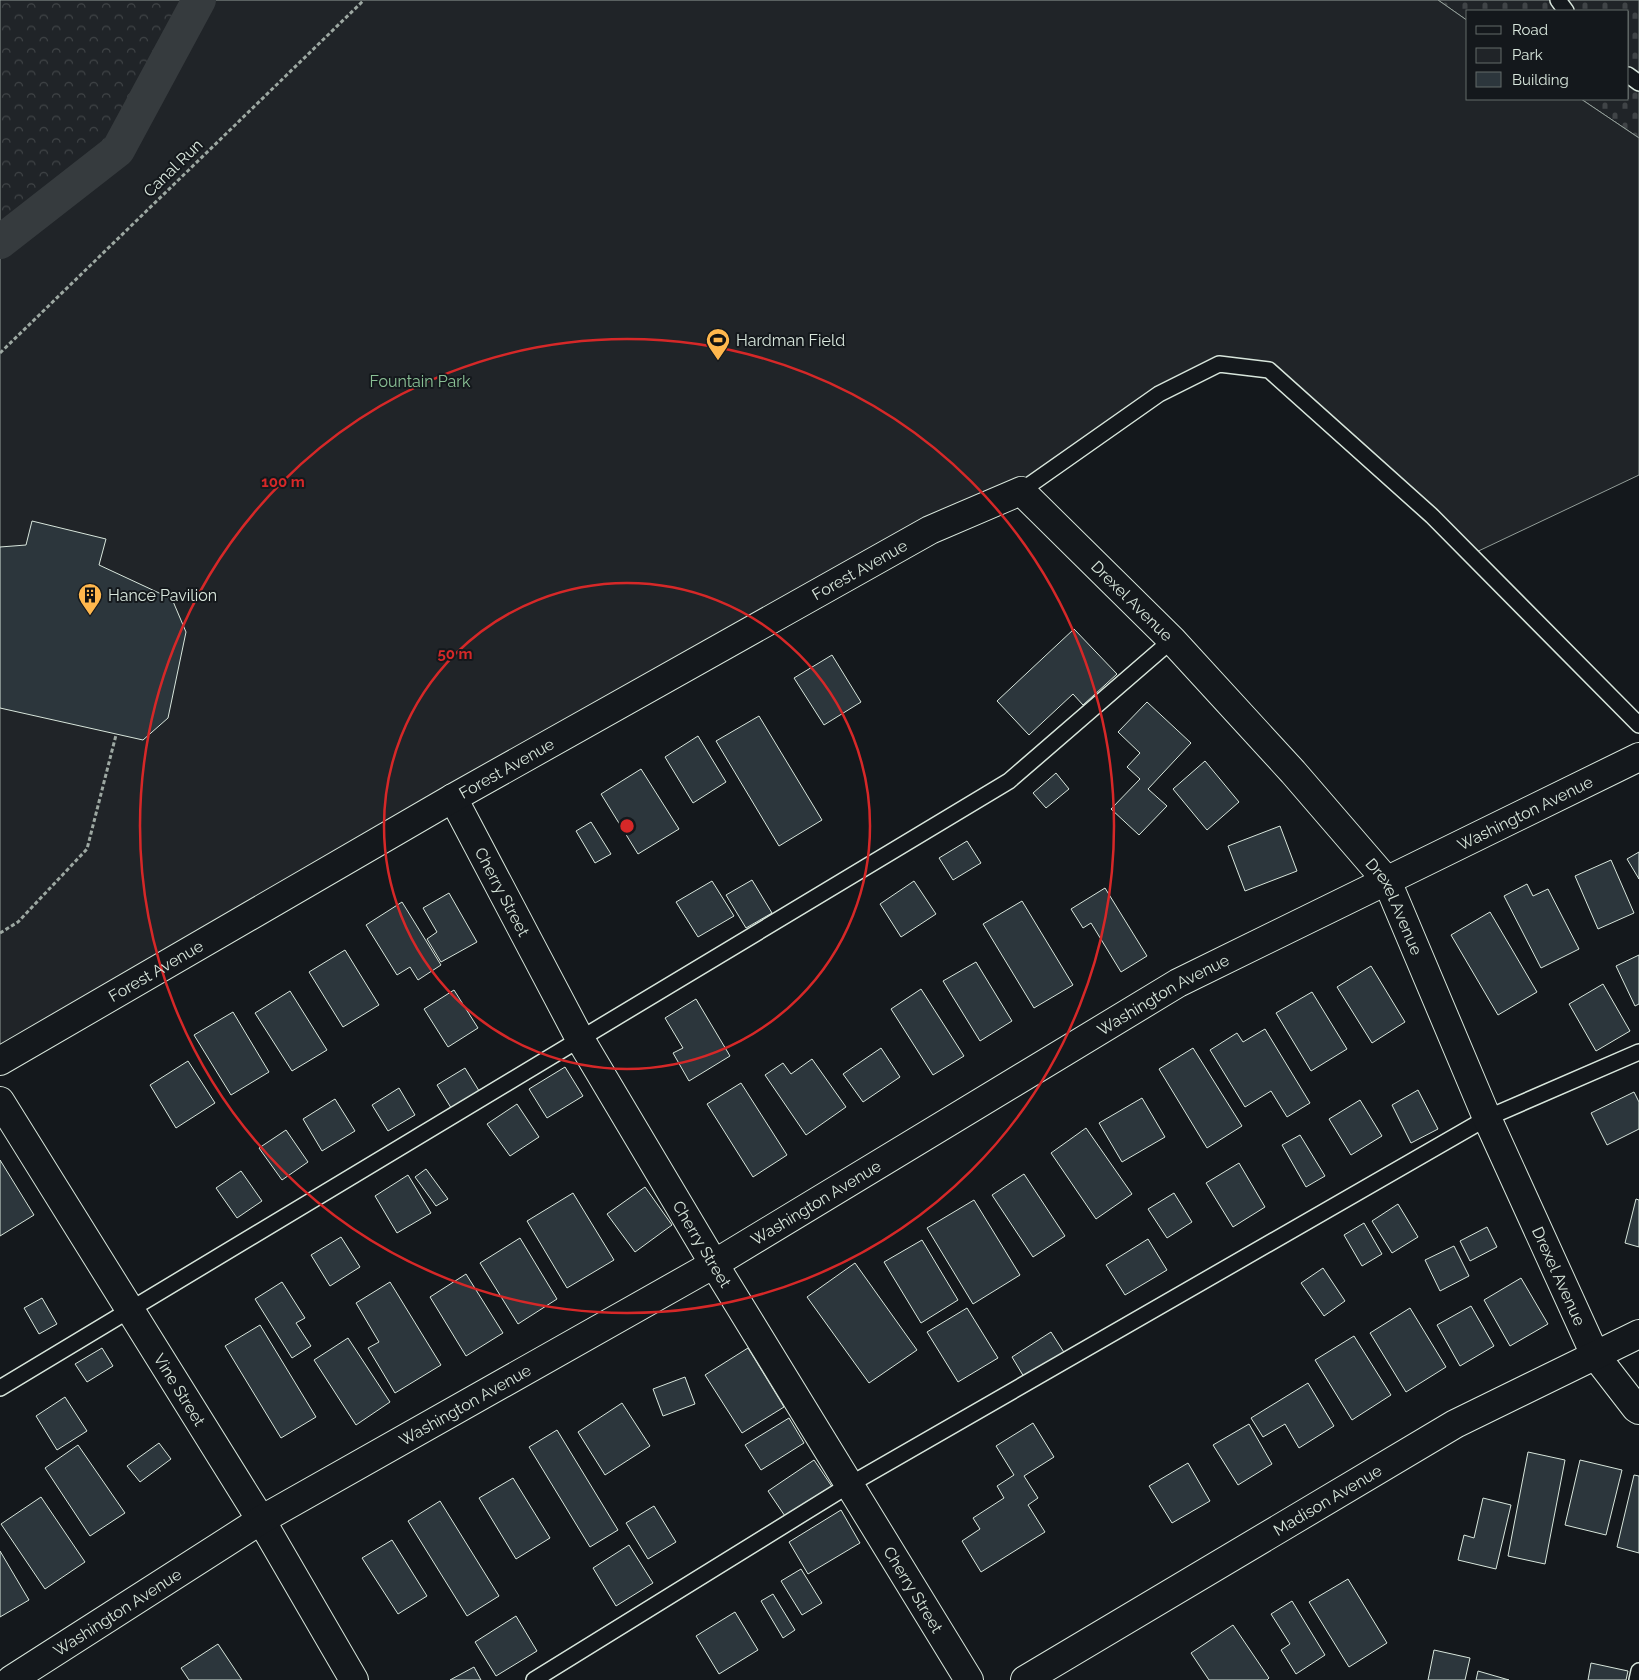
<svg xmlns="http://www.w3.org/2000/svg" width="1639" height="1680" font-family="Raleway,sans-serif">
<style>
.forest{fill:url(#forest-crowns);stroke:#939e99}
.cemetery{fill:url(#cemetery-stones);stroke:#939e99}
.park{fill:#202428;stroke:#939e99}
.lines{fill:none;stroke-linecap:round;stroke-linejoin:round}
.canal{stroke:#363b3e;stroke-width:34}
.building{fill:#2c363c;stroke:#d8e6dc}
.service-casing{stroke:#d8e6dc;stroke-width:18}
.minor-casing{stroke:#d8e6dc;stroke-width:30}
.path{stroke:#9da8a2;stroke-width:3;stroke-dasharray:4 2.5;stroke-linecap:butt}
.service{stroke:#14181c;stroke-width:15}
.minor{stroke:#14181c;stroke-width:28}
.ring{fill:none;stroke:#d62828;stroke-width:2.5}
.labels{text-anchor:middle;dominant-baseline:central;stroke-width:4;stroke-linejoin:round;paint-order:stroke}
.street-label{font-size:16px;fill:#d8e6dc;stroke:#14181c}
.poi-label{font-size:16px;fill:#d8e6dc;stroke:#14181c;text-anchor:start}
.park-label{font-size:16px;fill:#8ac095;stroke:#14181c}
.centre{fill:#d62828;stroke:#14181c;stroke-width:2.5}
.ring-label{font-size:15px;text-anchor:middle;font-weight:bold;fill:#d62828;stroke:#14181c;stroke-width:4;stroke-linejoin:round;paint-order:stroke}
</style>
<defs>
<pattern id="forest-crowns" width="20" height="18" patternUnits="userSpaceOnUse" patternTransform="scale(1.25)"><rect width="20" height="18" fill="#202428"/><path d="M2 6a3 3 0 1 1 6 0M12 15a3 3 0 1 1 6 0" fill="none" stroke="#404447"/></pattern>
<pattern id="cemetery-stones" width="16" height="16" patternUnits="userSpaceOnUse" patternTransform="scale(1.25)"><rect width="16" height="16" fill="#202428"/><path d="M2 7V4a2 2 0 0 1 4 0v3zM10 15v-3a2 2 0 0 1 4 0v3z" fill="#404447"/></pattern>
</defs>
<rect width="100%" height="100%" fill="#14181c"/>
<polygon class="forest" points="0,0 199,0 118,150 0,242"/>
<polygon class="cemetery" points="1438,0 1639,0 1639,138 1581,99 1628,99 1628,11 1468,11 1468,21"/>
<polygon class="park" points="199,0 1438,0 1468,21 1468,99 1581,99 1639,138 1639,475 1470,555 1269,370 1218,364 1021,491 0,1061 0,242 118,150"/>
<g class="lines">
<polyline class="canal" points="0,242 118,150 199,0"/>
</g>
<g class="building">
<polygon points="32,521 106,539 99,565 172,599 186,632 168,718 143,740 0,708 0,547 26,545"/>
<polygon points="1074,629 1117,674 1083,705 1073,694 1029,735 997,701"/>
<polygon points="832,655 861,702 824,725 794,678"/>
<polygon points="1147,702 1191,743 1148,789 1167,806 1139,835 1111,809 1140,779 1127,767 1140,753 1118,732"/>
<polygon points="759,716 822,820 779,846 716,741"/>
<polygon points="698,736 726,782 693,803 665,757"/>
<polygon points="1205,761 1239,802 1207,830 1173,789"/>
<polygon points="641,769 679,829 638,854 601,794"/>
<polygon points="1056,773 1069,789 1046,808 1033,793"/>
<polygon points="591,822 611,854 595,863 576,831"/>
<polygon points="1280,826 1297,871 1245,891 1228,846"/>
<polygon points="967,841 981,863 953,880 939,858"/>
<polygon points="1639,852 1639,879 1627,859"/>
<polygon points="1611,860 1634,913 1598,929 1575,876"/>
<polygon points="752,880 772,913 746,928 726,895"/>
<polygon points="712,881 734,916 698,937 676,902"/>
<polygon points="914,881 936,914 901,937 880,904"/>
<polygon points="1527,884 1533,896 1548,889 1579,949 1541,968 1504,896"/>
<polygon points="1105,888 1147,956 1121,972 1091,923 1083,928 1071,909"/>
<polygon points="449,893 477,942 441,962 427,939 437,932 423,908"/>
<polygon points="1022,901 1073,985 1034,1008 983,924"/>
<polygon points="402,902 441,965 418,980 410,967 397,975 366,925"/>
<polygon points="1490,912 1537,992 1498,1015 1451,935"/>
<polygon points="345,950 379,1005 343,1027 309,972"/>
<polygon points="1639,955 1639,1004 1635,1006 1616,966"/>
<polygon points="976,962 1012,1021 980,1041 943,981"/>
<polygon points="1371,966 1405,1022 1372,1043 1337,987"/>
<polygon points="1603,984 1630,1031 1596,1051 1569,1004"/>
<polygon points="921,989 964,1056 933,1075 891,1009"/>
<polygon points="454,990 478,1028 448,1047 424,1009"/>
<polygon points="290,991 327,1050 292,1071 255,1013"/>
<polygon points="1312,992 1347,1049 1311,1071 1276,1013"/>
<polygon points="696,999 730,1056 689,1081 673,1053 683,1048 665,1018"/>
<polygon points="233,1012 269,1072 231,1095 194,1035"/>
<polygon points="1265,1029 1310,1103 1287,1117 1271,1091 1245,1107 1210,1050 1237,1033 1243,1042"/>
<polygon points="881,1048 900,1077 863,1102 843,1074"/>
<polygon points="1193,1048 1242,1126 1207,1148 1159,1069"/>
<polygon points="812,1059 846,1107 806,1135 765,1075 783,1063 791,1074"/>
<polygon points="188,1061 215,1103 176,1128 150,1085"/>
<polygon points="565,1067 583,1096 547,1118 529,1089"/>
<polygon points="465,1068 481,1094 453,1111 437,1085"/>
<polygon points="741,1083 787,1155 753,1177 707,1104"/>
<polygon points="399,1088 415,1115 388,1131 372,1105"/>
<polygon points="1418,1090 1438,1129 1411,1143 1392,1105"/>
<polygon points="1634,1092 1639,1102 1639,1129 1607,1145 1591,1113"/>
<polygon points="1142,1098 1165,1137 1122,1162 1099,1123"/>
<polygon points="335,1099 355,1131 322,1151 303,1119"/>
<polygon points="1360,1100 1382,1136 1351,1155 1329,1119"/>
<polygon points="517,1104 539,1137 510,1156 487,1124"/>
<polygon points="1086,1128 1132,1194 1096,1219 1051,1153"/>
<polygon points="286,1130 308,1162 282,1180 259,1148"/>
<polygon points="1300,1135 1325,1176 1306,1187 1282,1145"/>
<polygon points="0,1160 34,1215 0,1236"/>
<polygon points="1239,1163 1265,1207 1233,1227 1206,1183"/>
<polygon points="426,1169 448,1199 436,1206 415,1177"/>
<polygon points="241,1171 262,1201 237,1218 216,1188"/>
<polygon points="1024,1174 1065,1236 1033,1257 992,1195"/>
<polygon points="408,1175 431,1213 397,1233 375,1196"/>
<polygon points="645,1187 672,1225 635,1252 607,1214"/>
<polygon points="573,1193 614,1260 567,1288 527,1221"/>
<polygon points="1174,1193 1192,1222 1167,1238 1148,1209"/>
<polygon points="1636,1199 1639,1200 1639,1247 1625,1243"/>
<polygon points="974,1200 1020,1275 973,1304 927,1228"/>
<polygon points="1398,1204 1418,1237 1392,1253 1372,1221"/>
<polygon points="1364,1223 1382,1254 1362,1266 1344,1235"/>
<polygon points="1487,1227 1497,1247 1470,1261 1460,1241"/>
<polygon points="341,1237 360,1267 330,1286 311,1255"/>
<polygon points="520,1238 557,1299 518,1324 480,1263"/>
<polygon points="1148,1239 1167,1270 1125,1295 1106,1265"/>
<polygon points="922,1240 958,1300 921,1323 884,1262"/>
<polygon points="1454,1246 1469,1276 1440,1291 1425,1260"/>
<polygon points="855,1263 917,1350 869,1383 807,1297"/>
<polygon points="1323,1268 1345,1301 1324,1316 1301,1283"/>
<polygon points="466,1274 503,1333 466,1356 430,1297"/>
<polygon points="1521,1278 1548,1324 1510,1346 1484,1300"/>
<polygon points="282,1282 305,1318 296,1323 311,1346 292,1358 255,1299"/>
<polygon points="390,1282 441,1365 395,1393 368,1348 379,1342 356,1303"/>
<polygon points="42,1298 57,1324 39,1334 24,1308"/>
<polygon points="1471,1306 1494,1346 1460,1366 1437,1325"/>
<polygon points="967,1308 998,1358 958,1382 927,1332"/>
<polygon points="1410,1308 1446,1367 1406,1392 1370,1333"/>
<polygon points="260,1325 316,1417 281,1438 225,1346"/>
<polygon points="1051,1332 1067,1357 1027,1382 1012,1357"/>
<polygon points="1354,1336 1391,1395 1352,1420 1315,1360"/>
<polygon points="348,1338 390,1402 356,1425 314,1360"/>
<polygon points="102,1348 113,1366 87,1382 75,1364"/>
<polygon points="748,1348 784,1407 742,1433 705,1375"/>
<polygon points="685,1377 695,1404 663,1416 653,1389"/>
<polygon points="1308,1383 1334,1426 1299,1448 1285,1424 1263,1437 1251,1418"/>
<polygon points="65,1397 87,1431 57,1450 36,1416"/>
<polygon points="622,1403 650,1446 605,1475 578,1432"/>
<polygon points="789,1418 804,1443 761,1470 745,1445"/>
<polygon points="1033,1423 1054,1457 1024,1476 1038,1498 1028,1505 1045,1532 981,1572 962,1541 980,1529 973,1518 1004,1498 997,1486 1014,1475 996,1446"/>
<polygon points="1249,1424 1272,1464 1238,1485 1213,1445"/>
<polygon points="557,1430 618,1530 590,1547 529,1447"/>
<polygon points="159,1443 171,1459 140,1482 127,1466"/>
<polygon points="78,1445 125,1513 90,1536 45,1468"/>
<polygon points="1528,1452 1565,1460 1545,1564 1508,1556"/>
<polygon points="814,1460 835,1491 789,1522 768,1491"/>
<polygon points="1580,1460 1622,1470 1606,1535 1565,1525"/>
<polygon points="1188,1463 1210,1501 1172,1523 1149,1486"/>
<polygon points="1634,1475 1639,1476 1639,1553 1617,1547"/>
<polygon points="513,1478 550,1538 516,1559 479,1498"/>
<polygon points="41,1497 85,1562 45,1589 1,1524"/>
<polygon points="1483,1498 1511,1505 1496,1569 1458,1560 1464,1535 1474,1538"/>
<polygon points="440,1501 499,1596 467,1616 408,1521"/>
<polygon points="654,1506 676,1542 648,1559 626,1523"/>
<polygon points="841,1510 860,1543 808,1574 789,1542"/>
<polygon points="392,1540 427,1596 398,1614 362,1558"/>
<polygon points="629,1545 653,1583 616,1606 593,1568"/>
<polygon points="0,1551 29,1600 0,1617"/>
<polygon points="801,1569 822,1603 802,1615 781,1581"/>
<polygon points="1348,1579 1387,1643 1349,1667 1309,1602"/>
<polygon points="773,1594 795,1630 783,1638 761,1601"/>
<polygon points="1292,1601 1325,1655 1296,1674 1281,1650 1290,1644 1271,1614"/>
<polygon points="735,1612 758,1650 719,1674 696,1636"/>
<polygon points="516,1616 537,1651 496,1676 475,1642"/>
<polygon points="1233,1625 1269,1678 1267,1680 1209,1680 1191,1653"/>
<polygon points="218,1644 242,1680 189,1680 181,1668"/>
<polygon points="1434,1650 1470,1658 1465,1680 1428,1680"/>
<polygon points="1591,1663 1628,1671 1626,1680 1588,1680"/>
<polygon points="474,1667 481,1680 450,1680"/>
<polygon points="1478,1671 1509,1680 1476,1680"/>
</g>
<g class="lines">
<g class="service-casing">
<g id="service">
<polyline points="1558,0 1566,11"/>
<polyline points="1628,75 1639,83"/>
<polyline points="1021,491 1159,394 1219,364 1269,370 1432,516 1639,725"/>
<polyline points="0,1388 1009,781 1172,640"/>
<polyline points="534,1680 849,1485 1487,1118 1639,1052"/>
<polyline points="1637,1680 1639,1671"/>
</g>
</g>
<g class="minor-casing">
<g id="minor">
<path id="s1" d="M453,798L580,1039L714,1264L969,1680"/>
<path id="s2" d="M0,1061L453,798L930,530L1021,491L1172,640L1293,772L1387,881L1487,1118L1595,1355L1636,1408L1639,1410"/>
<path id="s3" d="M0,1101L261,1520L354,1680"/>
<path id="s4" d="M11,1680L261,1520L714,1264L1178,983L1639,757"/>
<path id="s5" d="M1025,1680L1455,1424L1639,1334"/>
</g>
</g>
<g class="path">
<polyline points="0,353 364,0"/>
<polyline points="0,933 18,922 87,849 116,735"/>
</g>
<use href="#service" class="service"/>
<use href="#minor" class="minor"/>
</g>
<g class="ring">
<circle cx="627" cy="826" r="243"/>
<circle cx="627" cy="826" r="487"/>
</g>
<defs>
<g id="stadium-pin" transform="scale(1.25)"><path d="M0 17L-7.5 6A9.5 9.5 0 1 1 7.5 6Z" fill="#ffb74d" stroke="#14181c"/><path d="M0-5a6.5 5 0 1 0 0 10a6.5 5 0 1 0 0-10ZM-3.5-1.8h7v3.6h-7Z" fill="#111"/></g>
<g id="building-pin" transform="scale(1.25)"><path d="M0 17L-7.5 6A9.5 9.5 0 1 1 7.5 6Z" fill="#ffb74d" stroke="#14181c"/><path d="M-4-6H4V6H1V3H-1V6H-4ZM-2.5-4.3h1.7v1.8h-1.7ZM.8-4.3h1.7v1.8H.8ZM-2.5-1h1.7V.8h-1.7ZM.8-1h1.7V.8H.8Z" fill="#111"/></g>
</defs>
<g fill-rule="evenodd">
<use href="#stadium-pin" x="718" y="340"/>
<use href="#building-pin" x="90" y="595"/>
</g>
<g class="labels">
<g class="street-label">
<text transform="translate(173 168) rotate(-44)">Canal Run</text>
<text stroke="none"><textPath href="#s2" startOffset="990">Forest Avenue</textPath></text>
<text stroke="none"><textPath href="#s2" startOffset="1326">Drexel Avenue</textPath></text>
<text stroke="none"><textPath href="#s2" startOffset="585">Forest Avenue</textPath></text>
<text stroke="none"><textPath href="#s4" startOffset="1746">Washington Avenue</textPath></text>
<text stroke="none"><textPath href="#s1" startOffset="106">Cherry Street</textPath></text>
<text stroke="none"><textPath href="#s2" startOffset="1731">Drexel Avenue</textPath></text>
<text stroke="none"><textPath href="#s2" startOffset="180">Forest Avenue</textPath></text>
<text stroke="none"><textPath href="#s4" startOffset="1341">Washington Avenue</textPath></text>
<text stroke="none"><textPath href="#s4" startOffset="936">Washington Avenue</textPath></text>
<text stroke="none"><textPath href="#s1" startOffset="511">Cherry Street</textPath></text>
<text stroke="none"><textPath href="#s2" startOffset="2136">Drexel Avenue</textPath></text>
<text stroke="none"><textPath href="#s3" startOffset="340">Vine Street</textPath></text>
<text stroke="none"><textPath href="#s4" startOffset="531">Washington Avenue</textPath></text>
<text stroke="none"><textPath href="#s5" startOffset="352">Madison Avenue</textPath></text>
<text stroke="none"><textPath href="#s1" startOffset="916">Cherry Street</textPath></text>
<text stroke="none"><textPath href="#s4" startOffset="126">Washington Avenue</textPath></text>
</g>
<g class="poi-label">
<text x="736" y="340">Hardman Field</text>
<text x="108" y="595">Hance Pavilion</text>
</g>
<g class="park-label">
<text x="420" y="381">Fountain Park</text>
</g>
</g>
<circle cx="627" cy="826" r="8" class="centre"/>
<g class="ring-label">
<text x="283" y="487">100 m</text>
<text x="455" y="659">50 m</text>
</g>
<rect x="1466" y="10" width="162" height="90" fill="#14181c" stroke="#626a69"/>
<rect x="1476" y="26" width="25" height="8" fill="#14181c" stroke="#626a69"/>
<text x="1512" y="35" font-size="15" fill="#d8e6dc">Road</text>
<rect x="1476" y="48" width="25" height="15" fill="#202428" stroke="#626a69"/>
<text x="1512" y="60" font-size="15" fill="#d8e6dc">Park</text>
<rect x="1476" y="72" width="25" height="15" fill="#2c363c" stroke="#626a69"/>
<text x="1512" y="85" font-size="15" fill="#d8e6dc">Building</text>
</svg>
